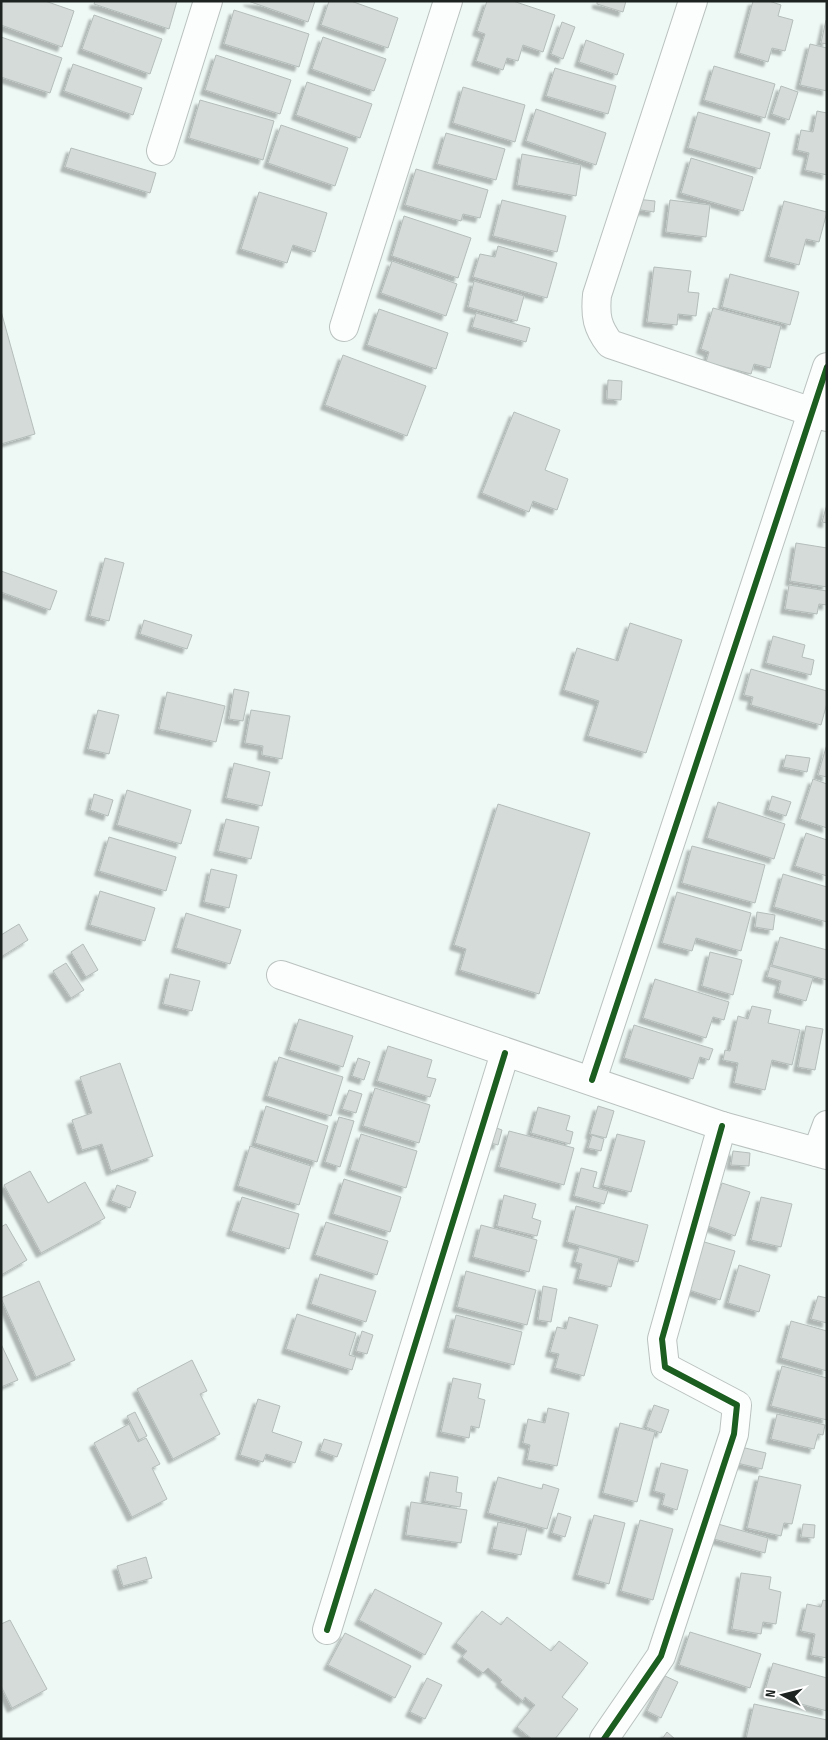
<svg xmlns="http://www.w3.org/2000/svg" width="828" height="1740" font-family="'Sofia Sans Condensed',sans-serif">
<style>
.building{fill:#d4dbd9;stroke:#b5bdbb;filter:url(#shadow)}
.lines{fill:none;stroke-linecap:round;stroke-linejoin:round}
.minor-casing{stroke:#bac2bf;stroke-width:30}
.minor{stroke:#fcfefd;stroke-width:28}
.cycleway-casing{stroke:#fff;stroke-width:9}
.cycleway{stroke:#1b5e20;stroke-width:6}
</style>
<defs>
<filter id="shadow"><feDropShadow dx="-4.5" dy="4.5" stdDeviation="1" flood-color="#0004"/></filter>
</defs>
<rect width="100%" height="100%" fill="#eef8f4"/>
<g class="building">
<polygon points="1,1 45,1 74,11 62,47 1,25"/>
<polygon points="95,1 177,1 169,29 94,4"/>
<polygon points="248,1 315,1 308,22"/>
<polygon points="329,1 351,1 398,18 388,48 321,25"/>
<polygon points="487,1 513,1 555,15 543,52 523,45 518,61 507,58 503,70 476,61 485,34 477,31"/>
<polygon points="597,1 626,1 623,12 597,4"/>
<polygon points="753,1 769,1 781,5 778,16 793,20 785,51 772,48 768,62 739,53"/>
<polygon points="234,10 309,34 299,67 224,44"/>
<polygon points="94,15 162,39 150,74 82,49"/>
<polygon points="826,20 827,20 827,44 821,43"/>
<polygon points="562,22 575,27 563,59 551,54"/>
<polygon points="1,37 62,58 50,93 1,77"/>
<polygon points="323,37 386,59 374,91 312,69"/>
<polygon points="586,40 624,54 617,75 579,62"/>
<polygon points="810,44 827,48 827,91 800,85"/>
<polygon points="216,55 291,80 280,114 205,90"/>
<polygon points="73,64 142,88 133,115 64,91"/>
<polygon points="714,66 775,84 765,118 704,100"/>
<polygon points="555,68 616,86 608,114 546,96"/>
<polygon points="307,82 372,104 360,138 296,115"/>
<polygon points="781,86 798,92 789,120 772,114"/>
<polygon points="463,87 525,105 515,142 453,123"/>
<polygon points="200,100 274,121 263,160 189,138"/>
<polygon points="536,109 606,133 596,165 526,141"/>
<polygon points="817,111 827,113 827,175 805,170 809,153 797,150 801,130 813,132"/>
<polygon points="698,112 770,133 760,169 688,148"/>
<polygon points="281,125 348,148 335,186 268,163"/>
<polygon points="446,133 505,149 496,180 437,164"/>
<polygon points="71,148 156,173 150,193 65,167"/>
<polygon points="522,154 581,165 576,196 517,185"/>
<polygon points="691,158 753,177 743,211 681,193"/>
<polygon points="416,169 488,190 480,218 463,214 461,221 405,205"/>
<polygon points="259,192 327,213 315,252 293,245 287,263 241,249"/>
<polygon points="636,199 655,201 654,212 635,209"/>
<polygon points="502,200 566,216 557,252 493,236"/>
<polygon points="670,200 710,205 706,237 666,232"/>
<polygon points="784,201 827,212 819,242 806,239 799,265 769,257"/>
<polygon points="404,216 471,238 458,278 392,256"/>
<polygon points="498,246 557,263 547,298 473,277 480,254 495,257"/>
<polygon points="392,261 457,284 446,316 381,293"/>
<polygon points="654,267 691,271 688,292 699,293 696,316 678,314 677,325 647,322"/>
<polygon points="730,274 799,292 790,325 722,307"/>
<polygon points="474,281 524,296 517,321 468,307"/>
<polygon points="713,308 781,326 770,368 754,364 751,374 706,362 709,352 701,349"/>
<polygon points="379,309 448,333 436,369 367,345"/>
<polygon points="1,311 35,434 1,444"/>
<polygon points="476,313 530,328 526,342 472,327"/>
<polygon points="343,355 426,386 407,436 325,405"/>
<polygon points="608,380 622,381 621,400 607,399"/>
<polygon points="514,412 560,430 545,470 568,479 557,510 533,501 529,512 482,493"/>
<polygon points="827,504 827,523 822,522"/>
<polygon points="796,543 827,548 827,587 790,581"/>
<polygon points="105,558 124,563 109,621 90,616"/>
<polygon points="1,571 57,591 50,610 1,592"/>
<polygon points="789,585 827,591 827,605 819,604 817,614 785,609"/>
<polygon points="144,620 192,635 187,649 140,634"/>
<polygon points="630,623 682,640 646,753 588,736 599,701 564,690 577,648 618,661"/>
<polygon points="773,636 805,645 802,657 814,660 811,675 766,663"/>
<polygon points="751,669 827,691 827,703 821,725 751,705 753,697 744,695"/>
<polygon points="234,689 249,692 243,721 229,719"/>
<polygon points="167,692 225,706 216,742 159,729"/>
<polygon points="98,710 119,715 109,754 88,749"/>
<polygon points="251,710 290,716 282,759 262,755 263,746 245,743"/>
<polygon points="827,744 827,777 818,775"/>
<polygon points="786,755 810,758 807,772 783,767"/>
<polygon points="234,763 270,772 262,806 226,798"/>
<polygon points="813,779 827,784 827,828 800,819"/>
<polygon points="127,790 191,810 181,844 117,825"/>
<polygon points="94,794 113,800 108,816 90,810"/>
<polygon points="772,796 791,802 786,816 768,810"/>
<polygon points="718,802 785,824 774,859 707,838"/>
<polygon points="498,804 590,833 539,994 460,970 466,949 454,945"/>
<polygon points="226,819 259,827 251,859 218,851"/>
<polygon points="806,833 827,840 827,876 795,866"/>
<polygon points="109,837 176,857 166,891 99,871"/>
<polygon points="692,846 765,865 755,903 682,883"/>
<polygon points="211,869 237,875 229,908 204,902"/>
<polygon points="783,874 827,887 827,922 774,907"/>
<polygon points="100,891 155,908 145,941 90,925"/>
<polygon points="677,892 751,913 741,951 696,938 692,951 662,943"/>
<polygon points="757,912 775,915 773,930 755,927"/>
<polygon points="186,913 241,930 230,964 176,948"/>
<polygon points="19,924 28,940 1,957 1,935"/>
<polygon points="780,937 827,950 827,980 772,965"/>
<polygon points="83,944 98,970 86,977 71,952"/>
<polygon points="710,952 742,960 733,995 702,986"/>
<polygon points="66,963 84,990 71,998 53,971"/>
<polygon points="770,966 813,978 806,1001 778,993 781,981 767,977"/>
<polygon points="170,974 200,981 192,1011 163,1004"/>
<polygon points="655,979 729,1002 724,1020 713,1017 706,1038 643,1018"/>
<polygon points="752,1006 771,1010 768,1023 800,1030 792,1065 772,1060 765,1090 734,1083 738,1063 723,1060 725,1050 730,1051 738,1016 748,1019"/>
<polygon points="299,1019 353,1036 343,1067 289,1050"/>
<polygon points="634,1025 713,1049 709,1060 700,1057 693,1079 624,1058"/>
<polygon points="806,1026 823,1029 815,1070 798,1067"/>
<polygon points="388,1046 432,1060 427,1077 436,1079 430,1097 377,1081"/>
<polygon points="279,1057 343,1077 331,1116 267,1096"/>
<polygon points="358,1058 370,1062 364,1080 352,1076"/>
<polygon points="120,1063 153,1156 111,1171 102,1144 82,1150 72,1120 92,1113 80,1077"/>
<polygon points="375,1088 430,1105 419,1143 363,1126"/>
<polygon points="349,1090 362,1094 356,1113 342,1109"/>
<polygon points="266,1106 328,1126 317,1162 255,1143"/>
<polygon points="598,1106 614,1111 606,1138 590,1134"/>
<polygon points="538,1107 570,1116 566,1130 573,1132 570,1144 531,1133"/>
<polygon points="339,1117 354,1121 340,1167 325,1162"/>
<polygon points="491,1126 502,1130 498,1145 487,1142"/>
<polygon points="509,1131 574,1148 564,1185 499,1167"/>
<polygon points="361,1134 417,1151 406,1188 350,1170"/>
<polygon points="617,1134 645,1141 631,1192 603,1185"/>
<polygon points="592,1135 604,1139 601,1151 588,1148"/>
<polygon points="250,1146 311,1166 299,1205 238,1186"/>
<polygon points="733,1151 750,1153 749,1166 731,1165"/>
<polygon points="581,1168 597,1172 593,1187 608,1191 604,1204 574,1196"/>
<polygon points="30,1171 48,1203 85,1182 105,1218 41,1253 4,1185"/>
<polygon points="344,1179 401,1197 390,1232 333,1214"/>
<polygon points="722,1183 750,1192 735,1236 708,1226"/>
<polygon points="117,1185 136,1192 130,1208 111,1201"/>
<polygon points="504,1195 536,1204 532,1218 541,1221 537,1236 497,1226"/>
<polygon points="242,1197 299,1214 289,1249 231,1231"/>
<polygon points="761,1197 792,1204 781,1247 751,1240"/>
<polygon points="576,1206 648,1225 638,1262 567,1242"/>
<polygon points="326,1222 388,1241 377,1275 315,1255"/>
<polygon points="6,1224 27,1260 1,1275 1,1227"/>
<polygon points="481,1225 537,1240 529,1272 473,1257"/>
<polygon points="701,1241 735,1251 720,1300 686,1289"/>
<polygon points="579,1247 619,1258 611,1287 578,1279 582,1264 575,1262"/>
<polygon points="739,1265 770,1275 759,1312 728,1303"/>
<polygon points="466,1271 536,1290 527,1325 457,1307"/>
<polygon points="320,1274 376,1291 366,1322 311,1304"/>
<polygon points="39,1281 75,1360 36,1377 1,1298"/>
<polygon points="543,1286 557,1289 551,1322 538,1320"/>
<polygon points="818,1296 827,1298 827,1323 811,1319"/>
<polygon points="297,1314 356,1333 349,1355 356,1357 352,1370 286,1349"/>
<polygon points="456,1315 522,1332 514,1365 448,1348"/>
<polygon points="569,1317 598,1325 584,1376 555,1368 559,1354 550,1352 557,1327 566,1329"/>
<polygon points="791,1321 827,1331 827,1371 781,1358"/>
<polygon points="362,1331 373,1335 367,1354 356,1351"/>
<polygon points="1,1344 18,1380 1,1387"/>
<polygon points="192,1360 207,1391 200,1394 220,1434 173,1459 137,1389"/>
<polygon points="782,1366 827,1378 827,1420 771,1406"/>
<polygon points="453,1378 481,1384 478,1398 485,1400 479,1428 471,1426 469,1438 441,1432"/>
<polygon points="258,1399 280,1406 272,1432 302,1442 295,1463 266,1454 263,1462 240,1455"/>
<polygon points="654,1405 669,1410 661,1433 646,1427"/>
<polygon points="548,1408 569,1413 557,1466 527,1460 530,1445 523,1443 528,1419 545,1423"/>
<polygon points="135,1412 147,1436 139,1440 127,1416"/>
<polygon points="777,1414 825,1425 823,1435 818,1434 814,1449 771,1439"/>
<polygon points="620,1423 655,1432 637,1502 603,1493"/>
<polygon points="129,1424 138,1442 146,1438 160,1464 152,1468 167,1499 132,1517 94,1443"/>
<polygon points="324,1439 342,1444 337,1457 320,1451"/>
<polygon points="741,1447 766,1453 762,1469 737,1463"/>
<polygon points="661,1463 688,1470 677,1510 662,1505 665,1494 654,1491"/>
<polygon points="430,1472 458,1477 456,1492 462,1493 460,1507 425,1501"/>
<polygon points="759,1476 801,1485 792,1524 784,1523 781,1536 747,1528"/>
<polygon points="498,1477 542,1489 543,1484 559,1489 547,1529 488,1513"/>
<polygon points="411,1502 467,1510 461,1543 406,1535"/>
<polygon points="558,1513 571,1517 565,1537 552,1533"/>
<polygon points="594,1515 625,1523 609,1584 577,1575"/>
<polygon points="640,1520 673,1529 653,1600 621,1591"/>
<polygon points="498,1522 527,1528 521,1555 492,1549"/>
<polygon points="718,1524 768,1538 765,1553 714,1539"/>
<polygon points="803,1524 815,1525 814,1538 801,1537"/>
<polygon points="146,1557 152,1578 123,1586 117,1566"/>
<polygon points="741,1573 771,1577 769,1589 781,1592 776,1624 763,1622 761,1634 732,1629"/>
<polygon points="375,1589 442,1623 425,1655 359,1620"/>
<polygon points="823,1600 827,1601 827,1658 811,1655 815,1634 801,1631 807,1604 821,1607"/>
<polygon points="482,1611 501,1625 507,1617 551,1651 559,1641 588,1663 562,1697 578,1709 555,1739 532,1739 517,1727 535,1705 525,1697 523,1701 500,1682 502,1680 488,1668 483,1673 462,1657 467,1651 456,1643"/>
<polygon points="10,1620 47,1689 12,1708 1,1686 1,1624"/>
<polygon points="690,1632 761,1654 750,1688 679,1665"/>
<polygon points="345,1633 411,1666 395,1698 328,1665"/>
<polygon points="773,1663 827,1678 827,1711 764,1694"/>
<polygon points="665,1676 678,1682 661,1718 647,1711"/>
<polygon points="427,1678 442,1685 425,1719 410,1712"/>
<polygon points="754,1704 827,1720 827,1739 746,1739"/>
<polygon points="667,1732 675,1739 662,1739"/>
</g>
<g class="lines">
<g class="minor-casing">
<g id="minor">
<path d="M693,1L597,295C595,316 597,327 610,344L827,417"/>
<polyline points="161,151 208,1"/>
<polyline points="344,327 448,1"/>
<polyline points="281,975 722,1126 827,1155"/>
<polyline points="592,1080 827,367"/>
<polyline points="817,1152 827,1125"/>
<polyline points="327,1630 505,1053"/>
<polyline points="604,1739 661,1656 734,1434 737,1405 665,1367 662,1339 722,1126"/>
</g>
</g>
<use href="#minor" class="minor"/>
<g class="cycleway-casing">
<g id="cycleway">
<polyline points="592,1080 827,367"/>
<polyline points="327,1630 505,1053"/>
<polyline points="604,1739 661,1656 734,1434 737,1405 665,1367 662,1339 722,1126"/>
</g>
</g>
<use href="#cycleway" class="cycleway"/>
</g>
<rect width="828" height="1740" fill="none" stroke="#1d2321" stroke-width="5"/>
<g transform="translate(783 1695) rotate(277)" stroke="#ffffff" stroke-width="4" paint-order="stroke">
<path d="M0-4L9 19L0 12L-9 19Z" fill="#1d2321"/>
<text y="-8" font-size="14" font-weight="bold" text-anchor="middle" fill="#1d2321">N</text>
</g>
</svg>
